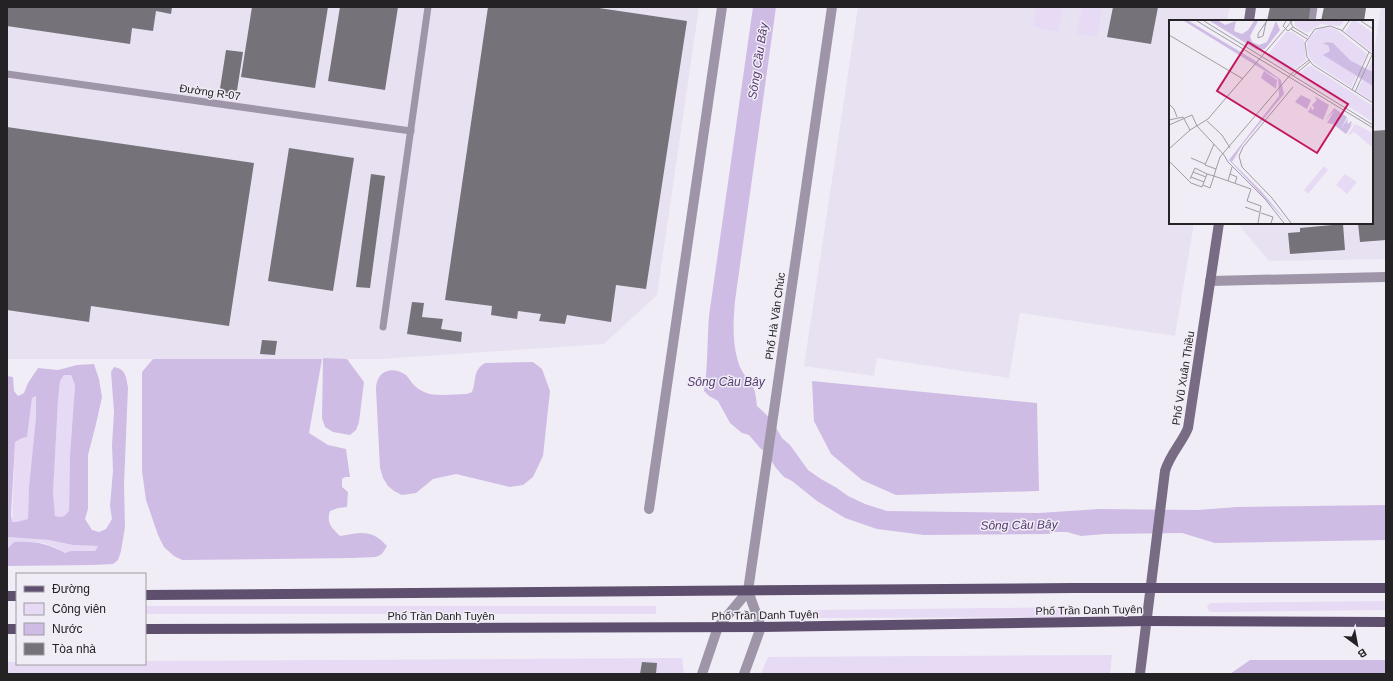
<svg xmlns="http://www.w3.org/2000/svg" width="1393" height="681" font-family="Arial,sans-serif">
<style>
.built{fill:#e8e1f1}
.green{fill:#e6daf5}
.water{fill:#cfbce5;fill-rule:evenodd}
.building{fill:#75727a}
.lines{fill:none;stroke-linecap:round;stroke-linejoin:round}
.service{stroke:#9e96a8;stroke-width:7}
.minor{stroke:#9e96a8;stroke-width:10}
.tertiary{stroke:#9e96a8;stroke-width:10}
.secondary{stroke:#786c85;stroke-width:10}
.primary{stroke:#5d4f6d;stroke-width:10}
.labels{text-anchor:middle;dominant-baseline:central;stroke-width:3;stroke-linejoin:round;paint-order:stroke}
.street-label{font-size:11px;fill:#242225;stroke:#f1edf6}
.water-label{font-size:12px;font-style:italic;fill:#53396d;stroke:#f1edf6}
.inset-road{fill:none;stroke:#9f9ca2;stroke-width:1}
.view{fill:#c2185b;fill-opacity:0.15;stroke:#c2185b;stroke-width:2}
.inset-edge{fill:none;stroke:#242225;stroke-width:2}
</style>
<rect width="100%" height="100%" fill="#f1edf6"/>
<g class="built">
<polygon points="7,7 699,7 657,295 604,344 382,359 7,359"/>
<polygon points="858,7 1230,7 1227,21 1170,21 1170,223 1194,223 1175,336 1020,313 1009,378 877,358 874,376 804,366"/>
<polygon points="1381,7 1386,7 1386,259 1269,261 1237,223 1372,223 1372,66"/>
</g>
<g class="green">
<polygon points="1036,7 1063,7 1058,32 1033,26"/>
<polygon points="1082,7 1102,7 1097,37 1077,34"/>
<path d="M64,375H71L75,385L70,455L69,512C64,517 62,518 55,516L53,493L58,401L60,381Z"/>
<path d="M36,396V417L29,487L28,519L16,522H12L15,442C29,433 30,412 32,397Z"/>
<polygon points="7,537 49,540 73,545 98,546 95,551 81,551 65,553 57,548 43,543 30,542 14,542 7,549"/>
<polygon points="1386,601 1386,610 1213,612 1209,611 1207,607 1209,604 1212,603"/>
<rect x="145" y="606" width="511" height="8"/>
<polygon points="1072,607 1071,617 814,618 814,610"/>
<polygon points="1112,655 1110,674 761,674 768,657"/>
<polygon points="682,658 684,674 7,674 7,662 17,662 17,664 145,664 145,661"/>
</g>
<g class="water">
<path d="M753,7H776L735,301C733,323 732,346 740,367C743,374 748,379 752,385C756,391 756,399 757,406L771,419L782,438L790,445L808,470L821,479L837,488L848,496L865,504L887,511L1039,513L1099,509L1197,510L1237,507L1386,505V540L1215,543L1182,533L1105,534L1081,536L1067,532H1054L1048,534L924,535L877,529L845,518L817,501L792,481L784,477L776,468L765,452L760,448L749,435L742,433L730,423L718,401L709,396L704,391C708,366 707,341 709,316Z"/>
<polygon points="323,358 347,359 364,382 359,422 356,430 350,435 333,432 325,427 322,418"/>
<path d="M153,359H322L309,433L328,445L346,449L350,477H345L342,479V487L348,492L347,507L338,508L330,511C326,523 332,528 340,536C361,532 372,529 387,546L382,554L376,557L352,558L182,560L174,556L164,547L158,535L146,500L142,471V372Z"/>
<path d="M533,362L542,369L550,391L543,456L533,477L523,485L510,487L456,474L433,479L416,493L402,495L394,491L388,486L383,478L380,468L376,389C376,371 392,365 406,375C408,377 410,380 412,383C416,388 423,392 430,394C441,396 455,394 467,394L472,392C477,380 472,371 485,363Z"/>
<path d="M94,364L99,379L102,397L96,424L88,455V509L85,519L92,530L99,532L106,529L112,519L110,506L113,471L112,445L114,412L111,372L114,367C126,369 126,377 128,387L124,485L125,527L121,551L118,560L113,564L92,565L7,566V549L14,542C33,541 48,543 65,553L71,551H95L98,546L73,545L49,540L7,537V376L13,377L14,391L18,396L24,393L28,383L38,368L58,370L77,365ZM64,375H71L75,385L70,455L69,511C64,517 62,518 55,516L53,493L58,401L60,381ZM36,396V417L29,487L28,519L16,522H12L11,515L15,442L22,438L27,437L32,398Z"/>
<polygon points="812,381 1037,403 1039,491 896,495 862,480 831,454 814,421"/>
<polygon points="1250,660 1386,660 1386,674 1230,674"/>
</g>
<g class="building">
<polygon points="7,7 172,7 171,14 156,11 153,31 132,28 130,44 7,26"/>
<polygon points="252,7 328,7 315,88 241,77"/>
<polygon points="340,7 398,7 385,90 328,81"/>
<polygon points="488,7 592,7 687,21 646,289 616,285 611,322 567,315 565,324 539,321 541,314 518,311 517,319 491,315 492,306 445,300"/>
<polygon points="1113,7 1158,7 1151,44 1107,37"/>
<polygon points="1270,7 1310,7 1313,8 1311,21 1267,21"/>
<polygon points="1324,7 1366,8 1364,21 1321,21"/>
<polygon points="226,50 243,52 236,97 219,95"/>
<polygon points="7,127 254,163 229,326 91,306 89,322 7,310"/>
<polygon points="1386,130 1386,240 1360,242 1358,223 1372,223 1372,131"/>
<polygon points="289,148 354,158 333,291 268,281"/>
<polygon points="371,174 385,176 370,288 356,287"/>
<polygon points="1343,224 1345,250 1290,254 1288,233 1300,232 1300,228"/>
<polygon points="412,302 424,303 422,317 443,319 441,329 462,332 461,342 407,334"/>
<polygon points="262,340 277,341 275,355 260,354"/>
<polygon points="642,662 657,663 656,674 640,674"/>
</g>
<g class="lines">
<g class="service">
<polyline points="1312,21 1314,7"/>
<polyline points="7,74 411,131"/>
<polyline points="383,327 428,7"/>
</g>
<g class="minor">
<polyline points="1210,281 1386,277"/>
<polyline points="702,674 718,627"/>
<polyline points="744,674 761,627"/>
</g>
<g class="tertiary">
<polyline points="649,509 722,7"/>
<polyline points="718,627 748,591"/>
<polyline points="761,627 748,591 832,7"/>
</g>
<g class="secondary">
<polyline points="1249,21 1251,7"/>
<path d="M1140,674L1165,471C1170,454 1182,443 1188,428L1219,223"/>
</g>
<g class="primary">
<polyline points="145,595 1074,588 1386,588"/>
<polyline points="7,596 17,596"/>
<polyline points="7,629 17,629"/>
<polyline points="145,629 761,627 1147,621 1386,622"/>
</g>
</g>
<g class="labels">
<g class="street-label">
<text transform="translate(210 92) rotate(8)">Đường R-07</text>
<text transform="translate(775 316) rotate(-82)">Phố Hà Văn Chúc</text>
<text transform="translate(1183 378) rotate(-81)">Phố Vũ Xuân Thiều</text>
<text transform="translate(1089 610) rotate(-1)">Phố Trần Danh Tuyên</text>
<text transform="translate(765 615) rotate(-1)">Phố Trần Danh Tuyên</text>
<text x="441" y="616">Phố Trần Danh Tuyên</text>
</g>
<g class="water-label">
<text transform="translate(758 61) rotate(-81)">Sông Cầu Bây</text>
<text x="726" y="382">Sông Cầu Bây</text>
<text transform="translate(1019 525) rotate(-1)">Sông Cầu Bây</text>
</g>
</g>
<g transform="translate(1169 20)">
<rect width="204" height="204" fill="#f1edf6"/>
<path d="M126,1H175L171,6L152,4L138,13L126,6ZM183,1H187L204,13V33L176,12ZM160,7L168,10L198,34L182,67L146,44L140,37L138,27L139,19L149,9ZM117,12H123L135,20L137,40L122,52L98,36ZM204,38V82L188,71ZM139,46H142L204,86V102L129,55ZM186,104L204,113V128L185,112L178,116ZM155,146L159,150L139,174L135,170ZM176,154L188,162L178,174L167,165Z" fill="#e6daf5"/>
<path d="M15,1H20L85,40L112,60L115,74L74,124L63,142L92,171L119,203L60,140L110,76L109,59ZM41,1H50L56,5L67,1L65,11L73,14L79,10L85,1H89L81,16L83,22L90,25L98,22L107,1L111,10L96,29L88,30ZM158,22L164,23L182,41L204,52V66L154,35L161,31L159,25L154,24ZM95,51L108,60L107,69L92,58ZM132,75L142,80L138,89L126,82ZM145,76L160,85L154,100L139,92L142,86L143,91L145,88L143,85L148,80ZM165,88L178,97L172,109L179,98L178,104L183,101L181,107L185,102L177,114L164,104L158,103L165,91L156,101Z" fill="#cfbce5"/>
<path class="inset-road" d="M28,1L204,108M35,1L204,105M117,1L114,6L119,11L124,7L121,1M192,1L204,9M97,2L94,16L89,18V14L97,2L98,1M124,7L139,16M122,9L138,19M173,11L180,1M0,15L74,59M204,35L172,10L161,6L146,9L136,23L138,37L144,45L204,83M124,56L141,42M183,70L200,32M186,72L203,35M0,84L5,89L8,97M0,100L14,97L21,110M38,101L53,115L61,128M0,105L23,95L28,106L55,135L59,142L96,179L115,203M45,124L36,145L47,149L45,156L82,169L78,181L92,186L89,203M0,129L21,110L39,99L123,1M22,138L36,144M0,141L22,163L33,167L38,154L45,156L41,168L34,165M47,149L51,137L122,54L140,40M24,152L37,157M61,154L68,157L66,163M22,157L35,162M21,159L26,148L38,154M59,161L63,147M76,187L90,192M92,193L104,197L102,203M122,203L103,178L73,147L70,136L74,127L124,67"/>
<path class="view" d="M79,22L179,84L148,133L48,71Z"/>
<rect width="204" height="204" class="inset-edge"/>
</g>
<rect width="1393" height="681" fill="none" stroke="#242225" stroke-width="16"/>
<rect x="16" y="573" width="130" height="92" fill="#f1edf6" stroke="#9f9ca2"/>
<rect x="24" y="586" width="20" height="6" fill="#5d4f6d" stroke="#9f9ca2"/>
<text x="52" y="593" font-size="12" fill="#242225">Đường</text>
<rect x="24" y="603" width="20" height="12" fill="#e6daf5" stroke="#9f9ca2"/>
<text x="52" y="613" font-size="12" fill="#242225">Công viên</text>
<rect x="24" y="623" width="20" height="12" fill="#cfbce5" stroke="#9f9ca2"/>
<text x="52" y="633" font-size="12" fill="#242225">Nước</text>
<rect x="24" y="643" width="20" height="12" fill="#75727a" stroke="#9f9ca2"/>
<text x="52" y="653" font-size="12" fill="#242225">Tòa nhà</text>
<g transform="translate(1357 645) rotate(148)" stroke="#f1edf6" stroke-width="3" paint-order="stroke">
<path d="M0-3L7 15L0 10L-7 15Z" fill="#242225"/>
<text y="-6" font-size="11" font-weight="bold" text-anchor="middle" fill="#242225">B</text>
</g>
</svg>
